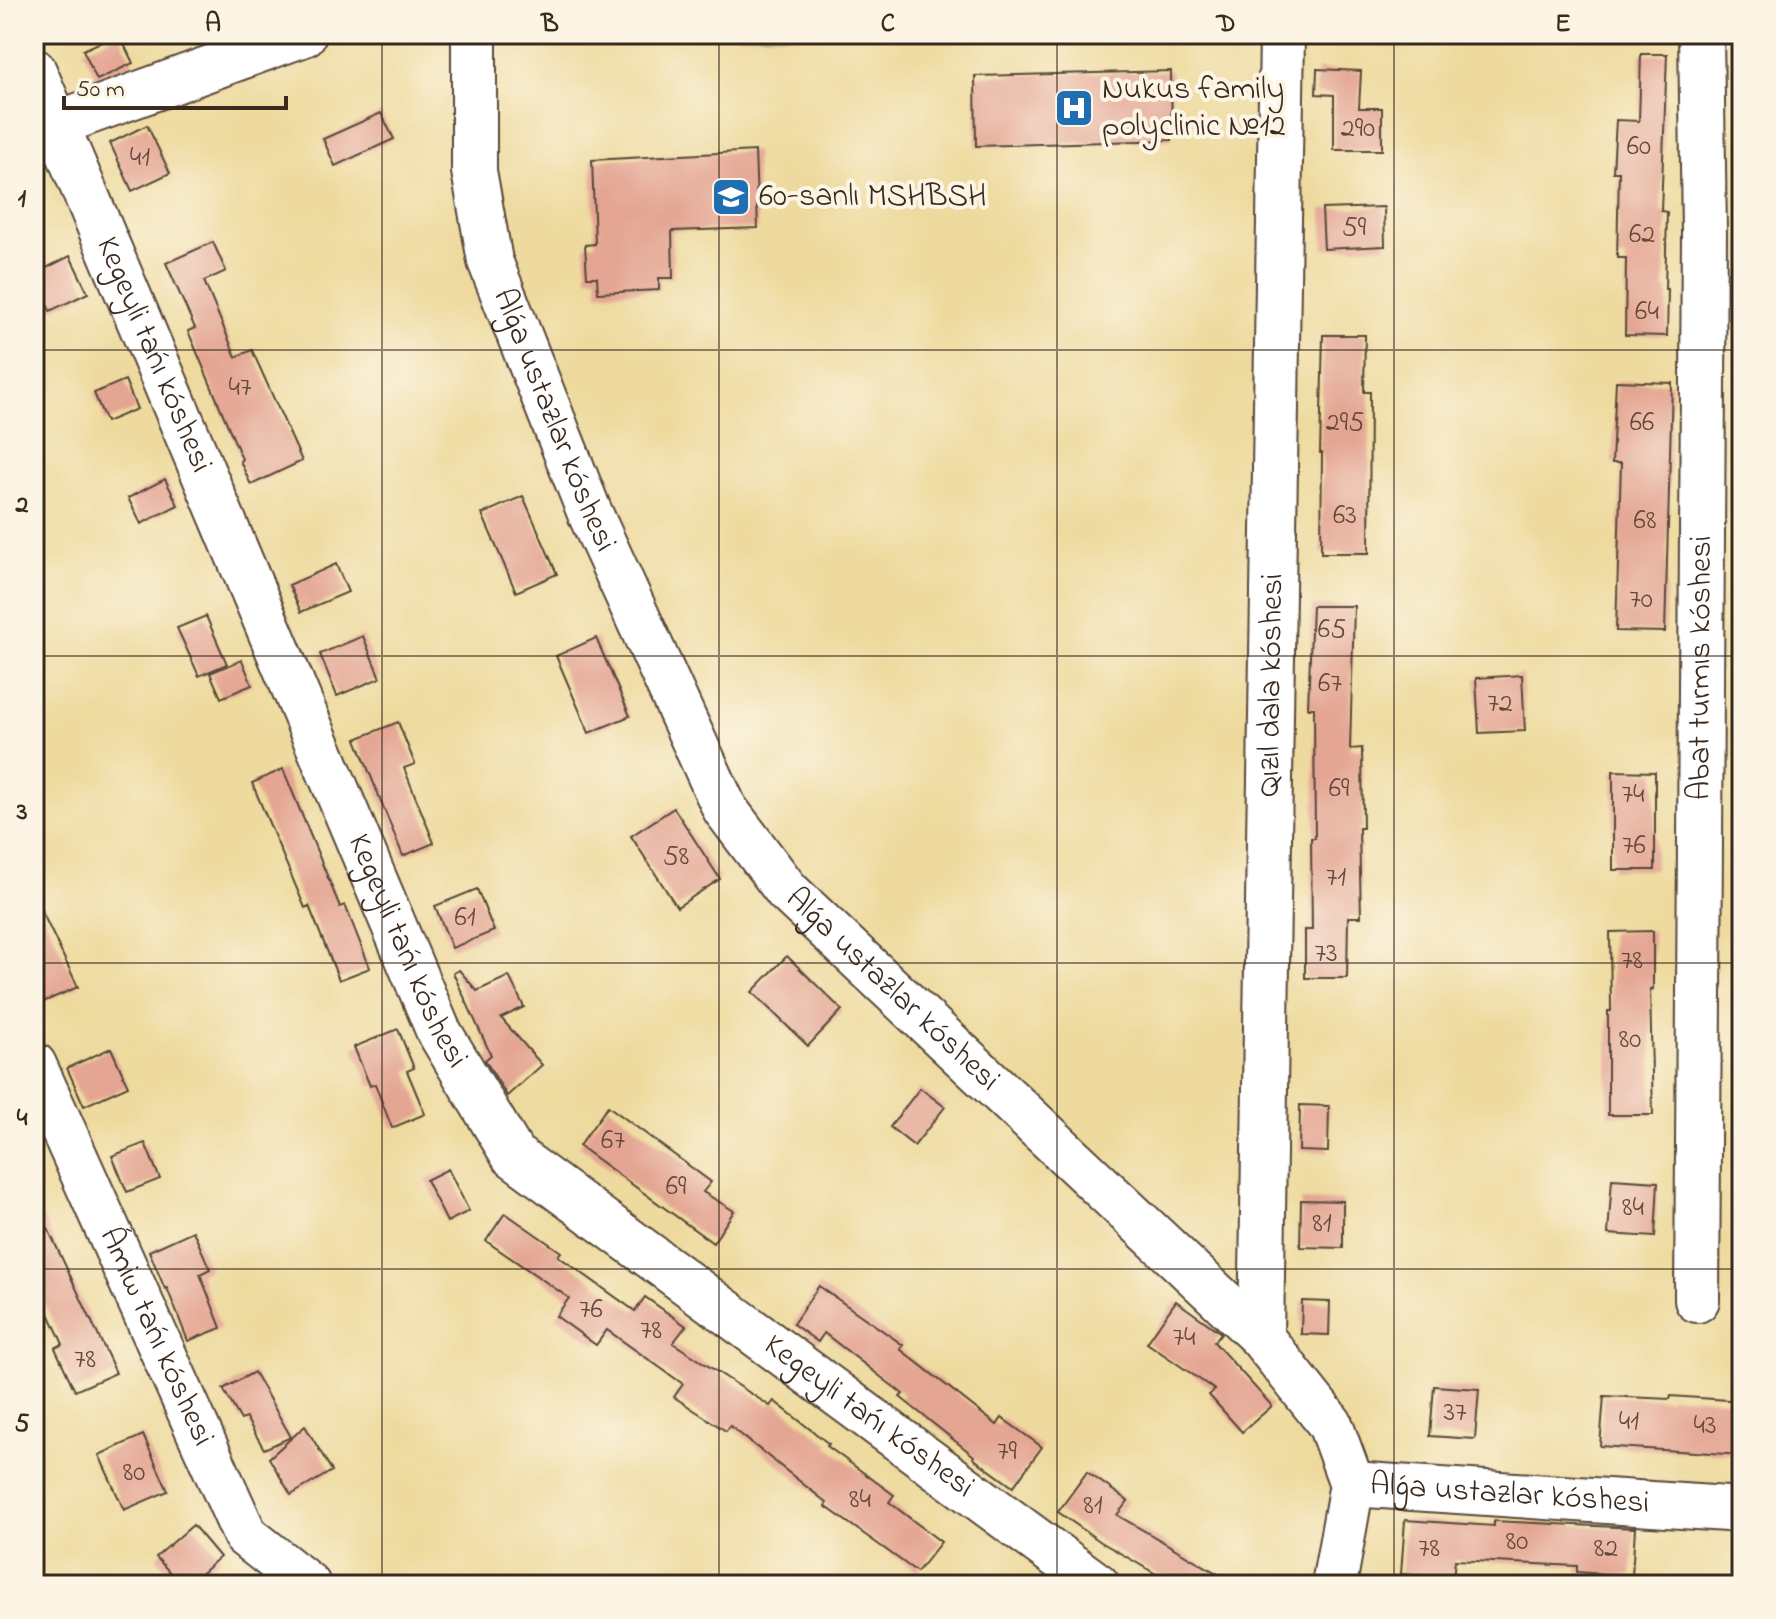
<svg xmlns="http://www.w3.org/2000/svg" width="1776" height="1619" font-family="'Indie Flower',sans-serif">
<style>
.sand{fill:#eeda9e;stroke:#94825e;stroke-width:2}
.building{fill:#e4a693}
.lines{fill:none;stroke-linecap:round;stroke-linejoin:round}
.minor-casing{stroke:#574638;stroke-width:48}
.minor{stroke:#fff;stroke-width:44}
.grid{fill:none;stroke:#3b2a1e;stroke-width:2;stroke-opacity:0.55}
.labels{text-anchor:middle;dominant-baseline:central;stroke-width:8;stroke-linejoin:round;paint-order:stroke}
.number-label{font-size:28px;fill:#65493b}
.poi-label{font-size:32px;fill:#3b2a1e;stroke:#fcf5e5;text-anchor:start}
.street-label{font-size:32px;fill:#3b2a1e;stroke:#fcf5e5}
.neatline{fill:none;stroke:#3b2a1e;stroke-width:3}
.grid-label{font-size:26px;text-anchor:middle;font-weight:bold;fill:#3b2a1e}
</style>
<rect width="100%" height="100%" fill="#fcf5e5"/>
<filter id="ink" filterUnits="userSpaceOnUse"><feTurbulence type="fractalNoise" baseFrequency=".0125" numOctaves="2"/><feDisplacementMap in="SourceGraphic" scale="16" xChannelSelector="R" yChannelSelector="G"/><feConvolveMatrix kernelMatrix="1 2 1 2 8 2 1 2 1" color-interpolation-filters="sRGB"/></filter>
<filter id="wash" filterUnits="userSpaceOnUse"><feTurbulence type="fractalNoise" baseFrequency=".006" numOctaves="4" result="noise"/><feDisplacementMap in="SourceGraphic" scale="32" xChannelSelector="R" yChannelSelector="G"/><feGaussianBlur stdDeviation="1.8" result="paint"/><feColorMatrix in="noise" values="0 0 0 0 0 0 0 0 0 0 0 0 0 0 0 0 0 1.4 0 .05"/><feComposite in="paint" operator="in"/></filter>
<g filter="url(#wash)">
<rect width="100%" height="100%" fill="#f6e6cd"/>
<rect class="sand" x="34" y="34" width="1708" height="1551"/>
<g id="blocks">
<g class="building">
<polygon points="119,34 133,63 97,80 83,50"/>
<polygon points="1641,54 1667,54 1661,211 1667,212 1665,289 1668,289 1667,336 1625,335 1626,258 1617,258 1619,172 1613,172 1616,120 1639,121"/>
<polygon points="1317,69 1361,71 1359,108 1382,108 1382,150 1334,150 1334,95 1316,94"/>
<polygon points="1171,71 1172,140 976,146 975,76"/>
<polygon points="381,113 394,139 335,166 323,139"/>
<polygon points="147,125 170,173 132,191 110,143"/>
<polygon points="755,151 758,228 672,231 673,278 659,278 659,290 598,293 597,277 587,277 585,245 595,244 592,160"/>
<polygon points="1384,207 1385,246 1324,249 1322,209"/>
<polygon points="213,242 226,271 204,281 236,357 252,350 302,461 251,485 240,461 242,459 188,331 195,328 166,263"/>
<polygon points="70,256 88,293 50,311 34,274"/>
<polygon points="1323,335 1365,335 1364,392 1370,392 1369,553 1321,553 1322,453 1320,453"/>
<polygon points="125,380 137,409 106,422 94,393"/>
<polygon points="1616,381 1672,383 1665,632 1616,631 1621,463 1612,463"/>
<polygon points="165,479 178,505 141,524 128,498"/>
<polygon points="523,496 557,574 516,592 482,514"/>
<polygon points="336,564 348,592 301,612 289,585"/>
<polygon points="1312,606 1354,606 1350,749 1362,748 1363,828 1359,828 1361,917 1348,917 1347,978 1305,978 1305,930 1312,930 1311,838 1315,838 1314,708 1308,708"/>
<polygon points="206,616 227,664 199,676 177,628"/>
<polygon points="363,636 380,678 337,696 320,654"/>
<polygon points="596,638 630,716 589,733 556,656"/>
<polygon points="242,660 252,685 221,698 210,673"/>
<polygon points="1522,675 1525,731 1479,733 1476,678"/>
<polygon points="398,722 415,764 404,768 434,843 403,856 356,739"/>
<polygon points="283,769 340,907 345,905 370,968 339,980 309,906 305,908 252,783"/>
<polygon points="1613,771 1655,772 1655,870 1613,870"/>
<polygon points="674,808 720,879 677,907 631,836"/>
<polygon points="477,889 494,931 452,948 435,906"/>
<polygon points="34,895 78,987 34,1006"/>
<polygon points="1653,931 1653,989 1650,989 1653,1115 1608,1115 1608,1011 1611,1011 1610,932"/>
<polygon points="787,956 842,1010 808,1046 752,992"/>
<polygon points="459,970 477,991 509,976 524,1007 501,1018 542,1065 507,1096 485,1060 491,1055 453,973"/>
<polygon points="398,1029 414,1068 407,1071 425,1114 392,1128 375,1084 370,1086 354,1047"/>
<polygon points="111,1048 128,1086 84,1106 67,1068"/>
<polygon points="920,1088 945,1107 914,1146 890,1127"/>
<polygon points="1300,1105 1329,1106 1328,1152 1299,1151"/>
<polygon points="608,1106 711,1182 703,1192 734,1211 713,1243 579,1146"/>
<polygon points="145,1143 160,1179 127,1192 112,1156"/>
<polygon points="448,1169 469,1211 447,1222 426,1180"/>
<polygon points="1612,1179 1658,1182 1655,1237 1608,1234"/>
<polygon points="34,1199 116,1373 75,1391 55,1348 63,1344 34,1281"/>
<polygon points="1301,1200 1343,1201 1343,1248 1300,1247"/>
<polygon points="505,1213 561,1252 558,1256 635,1311 645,1297 686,1326 673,1343 770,1406 774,1401 829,1444 827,1446 894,1495 889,1502 941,1542 917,1572 825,1506 827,1503 730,1426 726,1431 674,1397 683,1384 607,1330 596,1345 556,1316 569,1298 486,1241"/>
<polygon points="193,1231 210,1269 200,1274 221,1328 188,1341 167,1288 165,1289 149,1251"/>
<polygon points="819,1286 903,1345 900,1349 997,1425 1002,1418 1042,1447 1013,1487 973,1458 974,1456 900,1397 903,1394 824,1333 818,1342 793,1324"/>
<polygon points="1176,1301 1221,1333 1214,1342 1272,1406 1242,1432 1209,1395 1215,1390 1147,1343"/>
<polygon points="1302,1301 1330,1302 1329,1335 1301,1334"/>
<polygon points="254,1372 291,1437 264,1449 246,1418 241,1420 223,1389"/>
<polygon points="1434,1386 1479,1389 1475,1439 1430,1436"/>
<polygon points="1604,1396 1670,1399 1671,1396 1742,1401 1742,1455 1600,1446"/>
<polygon points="305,1426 332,1471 291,1495 269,1458"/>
<polygon points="143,1435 168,1491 124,1510 99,1455"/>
<polygon points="1087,1472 1128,1501 1117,1515 1237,1585 1175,1585 1101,1542 1058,1512"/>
<polygon points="1405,1520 1494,1526 1494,1521 1635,1528 1632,1576 1577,1572 1577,1566 1455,1560 1453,1578 1401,1574"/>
<polygon points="193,1525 220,1557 188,1585 181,1585 156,1557"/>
</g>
</g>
</g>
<g filter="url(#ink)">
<use href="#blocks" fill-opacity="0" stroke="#574638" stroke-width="2"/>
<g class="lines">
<g class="minor-casing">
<g id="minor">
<path id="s1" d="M474,34V171L490,261L589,511L725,809L787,891L1261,1337L1330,1424L1352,1484L1334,1585"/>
<path id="s2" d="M34,71L438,1030L513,1155L1097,1585"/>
<polyline points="34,132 304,34"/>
<path id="s3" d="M34,1065L245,1535L308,1585"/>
<path id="s4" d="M1697,1300L1704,232L1701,34"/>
<path id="s5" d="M1261,1337L1282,34"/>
<path id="s6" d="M1352,1484L1742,1510"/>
</g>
</g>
<use href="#minor" class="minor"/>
</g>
</g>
<path class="grid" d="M382,34V1585M719,34V1585M1057,34V1585M1394,34V1585M34,350H1742M34,656H1742M34,963H1742M34,1269H1742"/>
<defs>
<g id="hospital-square" transform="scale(2)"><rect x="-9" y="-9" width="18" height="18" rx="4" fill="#1f6fb2" stroke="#fcf5e5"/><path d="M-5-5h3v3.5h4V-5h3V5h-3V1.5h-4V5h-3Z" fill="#fff"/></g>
<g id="school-square" transform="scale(2)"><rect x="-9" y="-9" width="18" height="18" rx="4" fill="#1f6fb2" stroke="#fcf5e5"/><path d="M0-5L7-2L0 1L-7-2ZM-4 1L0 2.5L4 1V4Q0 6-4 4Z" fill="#fff"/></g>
</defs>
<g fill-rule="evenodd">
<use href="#hospital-square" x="1074" y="108"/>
<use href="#school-square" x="731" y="197"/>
</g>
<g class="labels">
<g class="number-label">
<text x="1358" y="129">290</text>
<text x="1639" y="147">60</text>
<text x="140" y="158">41</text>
<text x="1354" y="228">59</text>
<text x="1642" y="235">62</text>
<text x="1647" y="312">64</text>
<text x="240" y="388">47</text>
<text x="1345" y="423">295</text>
<text x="1642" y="423">66</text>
<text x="1345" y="516">63</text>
<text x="1645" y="521">68</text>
<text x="1641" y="600">70</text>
<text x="1332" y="630">65</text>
<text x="1330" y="684">67</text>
<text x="1500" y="704">72</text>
<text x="1339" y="789">69</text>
<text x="1633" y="795">74</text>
<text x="1634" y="846">76</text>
<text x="676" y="857">58</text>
<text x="1336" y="878">71</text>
<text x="465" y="918">61</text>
<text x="1326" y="954">73</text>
<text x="1632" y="961">78</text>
<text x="1630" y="1040">80</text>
<text x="613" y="1141">67</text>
<text x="676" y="1187">69</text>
<text x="1633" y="1208">84</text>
<text x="1322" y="1224">81</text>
<text x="591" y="1310">76</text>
<text x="651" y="1331">78</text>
<text x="1184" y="1338">74</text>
<text x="85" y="1360">78</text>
<text x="1455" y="1413">37</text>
<text x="1629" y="1422">41</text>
<text x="1705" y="1426">43</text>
<text x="1007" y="1452">79</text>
<text x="134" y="1473">80</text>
<text x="860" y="1500">84</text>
<text x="1093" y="1506">81</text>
<text x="1517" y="1542">80</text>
<text x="1429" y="1549">78</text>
<text x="1606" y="1549">82</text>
</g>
<g class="poi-label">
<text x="1102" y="90">Nukus family<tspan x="1102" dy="37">polyclinic №12</tspan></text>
<text x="759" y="197">60-sanlı MSHBSH</text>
</g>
<g class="street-label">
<text stroke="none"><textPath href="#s2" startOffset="308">Kegeyli tańı kóshesi</textPath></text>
<text stroke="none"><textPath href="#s1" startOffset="400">Alǵa ustazlar kóshesi</textPath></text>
<text stroke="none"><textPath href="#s4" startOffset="632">Abat turmıs kóshesi</textPath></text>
<text stroke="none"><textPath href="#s5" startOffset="652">Qızıl dala kóshesi</textPath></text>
<text stroke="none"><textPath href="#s2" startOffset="956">Kegeyli tańı kóshesi</textPath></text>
<text stroke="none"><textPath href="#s1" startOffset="1072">Alǵa ustazlar kóshesi</textPath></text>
<text stroke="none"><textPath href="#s3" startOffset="298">Ámiw tańı kóshesi</textPath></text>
<text stroke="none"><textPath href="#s2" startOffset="1628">Kegeyli tańı kóshesi</textPath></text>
<text stroke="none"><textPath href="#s6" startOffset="158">Alǵa ustazlar kóshesi</textPath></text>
</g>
</g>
<rect width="1776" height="1619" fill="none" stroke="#fcf5e5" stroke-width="88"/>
<path d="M64 96v12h222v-12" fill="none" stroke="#3b2a1e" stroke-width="4"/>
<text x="76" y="96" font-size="24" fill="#3b2a1e" stroke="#fcf5e5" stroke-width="6" paint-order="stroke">50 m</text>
<rect x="44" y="44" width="1688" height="1531" class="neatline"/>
<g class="grid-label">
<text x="213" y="31">A</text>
<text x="550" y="31">B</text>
<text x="888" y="31">C</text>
<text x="1226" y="31">D</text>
<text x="1563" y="31">E</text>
<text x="22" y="206">1</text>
<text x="22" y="512">2</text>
<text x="22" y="819">3</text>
<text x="22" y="1125">4</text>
<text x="22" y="1431">5</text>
</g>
</svg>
